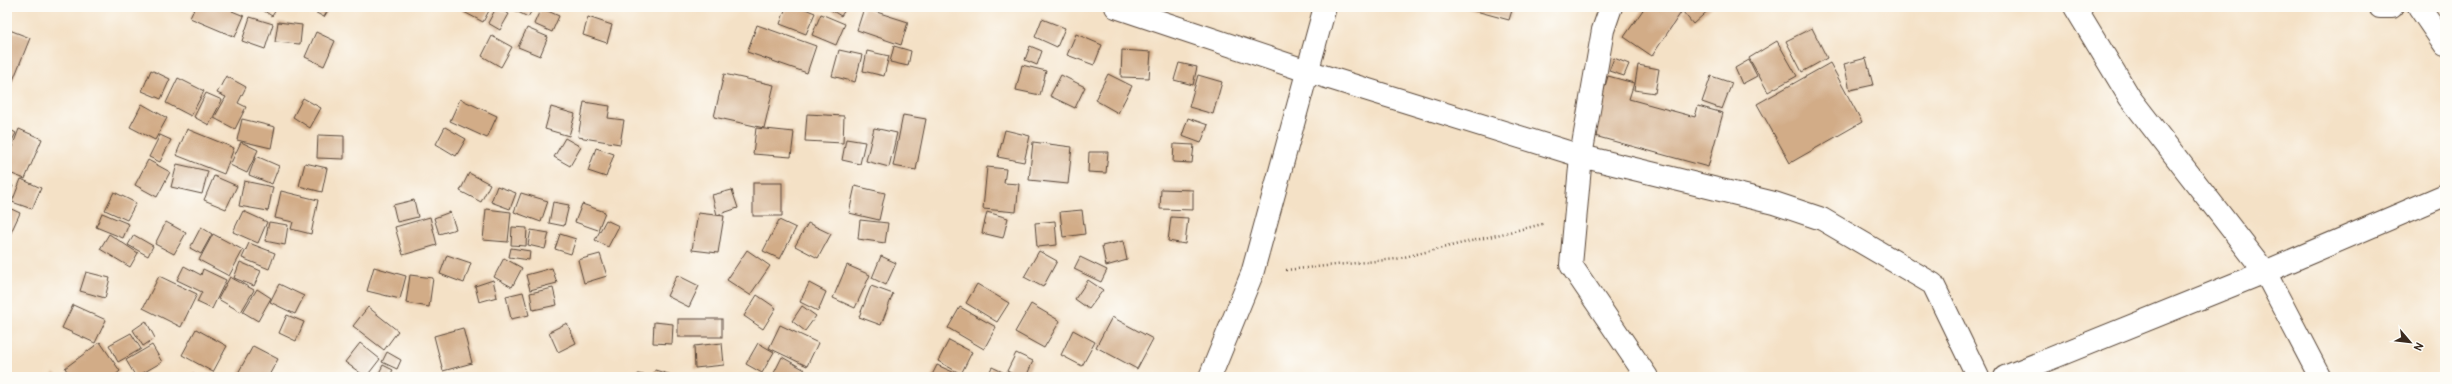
<svg xmlns="http://www.w3.org/2000/svg" width="2452" height="384" font-family="Pangolin,sans-serif">
<style>
.building{fill:#d2ac87}
.lines{fill:none;stroke-linecap:round;stroke-linejoin:round}
.street-casing{stroke:#574537;stroke-width:24}
.path{stroke:#574537;stroke-width:2.5;stroke-dasharray:1 3;stroke-linecap:butt}
.street{stroke:#fff;stroke-width:22}
</style>
<rect width="100%" height="100%" fill="#fdfcf7"/>
<filter id="ink" filterUnits="userSpaceOnUse"><feTurbulence type="fractalNoise" baseFrequency=".025" numOctaves="2"/><feDisplacementMap in="SourceGraphic" scale="8" xChannelSelector="R" yChannelSelector="G"/><feConvolveMatrix kernelMatrix="1 2 1 2 8 2 1 2 1" color-interpolation-filters="sRGB"/></filter>
<filter id="wash" filterUnits="userSpaceOnUse"><feTurbulence type="fractalNoise" baseFrequency=".012" numOctaves="4" result="noise"/><feDisplacementMap in="SourceGraphic" scale="16" xChannelSelector="R" yChannelSelector="G"/><feGaussianBlur stdDeviation="0.9" result="paint"/><feColorMatrix in="noise" values="0 0 0 0 0 0 0 0 0 0 0 0 0 0 0 0 0 1.4 0 .05"/><feComposite in="paint" operator="in"/></filter>
<g filter="url(#wash)">
<rect width="100%" height="100%" fill="#f4e1c6"/>
<g id="blocks">
<g class="building">
<polygon points="195,7 234,7 232,11 244,16 235,37 190,18"/>
<polygon points="258,7 278,7 272,16"/>
<polygon points="305,7 330,7 324,17"/>
<polygon points="464,7 491,7 483,22 462,11"/>
<polygon points="508,7 534,7 528,17"/>
<polygon points="606,7 619,7 617,11"/>
<polygon points="786,7 800,7 815,13 806,34 780,24"/>
<polygon points="826,7 847,7 841,16"/>
<polygon points="1461,7 1513,7 1509,20"/>
<polygon points="1645,7 1684,8 1652,56 1624,37"/>
<polygon points="1688,7 1712,7 1693,24 1683,12"/>
<polygon points="496,8 509,14 500,30 488,23"/>
<polygon points="541,8 559,16 552,32 534,24"/>
<polygon points="864,8 908,22 901,45 857,30"/>
<polygon points="821,14 845,24 836,45 812,35"/>
<polygon points="250,17 273,24 265,49 242,41"/>
<polygon points="588,17 612,25 607,43 583,35"/>
<polygon points="1042,19 1065,28 1057,47 1035,37"/>
<polygon points="278,22 302,25 300,44 275,42"/>
<polygon points="757,25 816,46 807,73 747,52"/>
<polygon points="527,28 548,37 540,56 518,47"/>
<polygon points="1812,28 1827,58 1802,72 1786,41"/>
<polygon points="7,29 30,38 10,88 7,87"/>
<polygon points="316,32 335,41 324,66 305,57"/>
<polygon points="1076,34 1102,45 1094,65 1067,55"/>
<polygon points="492,36 512,47 501,67 482,56"/>
<polygon points="1777,41 1797,76 1768,92 1749,58"/>
<polygon points="894,46 911,51 908,66 890,62"/>
<polygon points="1030,46 1042,51 1037,65 1025,60"/>
<polygon points="839,50 862,55 855,82 832,76"/>
<polygon points="1122,50 1151,52 1149,78 1121,77"/>
<polygon points="867,51 889,56 884,76 863,71"/>
<polygon points="1614,58 1629,64 1624,76 1609,71"/>
<polygon points="1866,58 1873,85 1850,90 1844,64"/>
<polygon points="1749,60 1757,76 1742,84 1735,68"/>
<polygon points="1179,63 1197,67 1193,85 1174,80"/>
<polygon points="1830,63 1862,122 1790,163 1757,104"/>
<polygon points="1022,65 1046,71 1040,95 1016,90"/>
<polygon points="1638,65 1659,69 1655,93 1634,90"/>
<polygon points="151,70 170,79 161,99 142,91"/>
<polygon points="724,74 774,85 764,128 714,117"/>
<polygon points="1108,74 1132,86 1118,113 1095,100"/>
<polygon points="1061,75 1085,87 1075,108 1050,96"/>
<polygon points="1198,75 1222,82 1213,114 1189,107"/>
<polygon points="226,76 246,87 238,103 246,107 235,129 214,118 226,97 217,93"/>
<polygon points="1608,76 1634,83 1629,99 1695,117 1698,106 1723,113 1708,167 1591,135"/>
<polygon points="1711,76 1732,83 1722,109 1702,102"/>
<polygon points="178,78 204,91 191,116 166,103"/>
<polygon points="206,93 222,100 209,125 194,117"/>
<polygon points="303,98 321,108 310,128 293,117"/>
<polygon points="460,99 497,116 487,138 450,121"/>
<polygon points="584,102 610,106 608,118 624,120 620,144 578,137"/>
<polygon points="142,104 167,118 155,140 130,127"/>
<polygon points="551,107 575,114 569,136 545,129"/>
<polygon points="807,114 844,116 843,143 805,141"/>
<polygon points="903,115 926,119 916,170 893,166"/>
<polygon points="1188,118 1208,125 1201,143 1182,136"/>
<polygon points="242,119 275,127 271,148 237,140"/>
<polygon points="445,127 466,139 456,156 436,144"/>
<polygon points="7,128 16,133 7,150"/>
<polygon points="756,128 794,132 791,157 753,154"/>
<polygon points="874,128 897,133 889,167 866,161"/>
<polygon points="19,129 42,139 25,179 7,172 7,160"/>
<polygon points="187,129 234,148 224,174 176,155"/>
<polygon points="1005,130 1030,136 1024,162 998,157"/>
<polygon points="160,135 171,140 160,162 149,157"/>
<polygon points="318,135 344,136 344,159 317,158"/>
<polygon points="565,138 581,147 570,166 554,157"/>
<polygon points="846,139 865,142 860,164 842,160"/>
<polygon points="241,142 258,150 247,173 230,165"/>
<polygon points="1033,142 1072,147 1068,184 1029,180"/>
<polygon points="1174,144 1194,145 1192,163 1173,162"/>
<polygon points="596,148 614,154 606,177 588,171"/>
<polygon points="1089,152 1108,152 1106,173 1088,172"/>
<polygon points="256,156 279,166 272,184 249,175"/>
<polygon points="148,160 170,172 157,197 135,185"/>
<polygon points="305,163 327,168 322,192 299,186"/>
<polygon points="177,164 208,171 202,194 171,187"/>
<polygon points="987,167 1006,169 1004,183 1019,184 1016,212 983,209"/>
<polygon points="469,173 490,184 481,202 460,191"/>
<polygon points="214,176 237,186 226,209 204,200"/>
<polygon points="21,179 41,188 32,209 12,202"/>
<polygon points="244,181 273,187 268,211 239,206"/>
<polygon points="7,183 13,186 7,198"/>
<rect x="753" y="183" width="29" height="33"/>
<polygon points="497,186 516,193 510,209 491,202"/>
<polygon points="855,186 885,193 879,220 849,213"/>
<polygon points="1161,189 1193,190 1193,210 1160,209"/>
<polygon points="732,190 738,208 717,215 712,195"/>
<polygon points="281,191 318,200 311,234 291,229 293,222 275,218"/>
<polygon points="114,192 136,203 127,220 105,210"/>
<polygon points="521,193 548,201 541,222 514,212"/>
<polygon points="414,200 418,217 397,222 393,205"/>
<polygon points="553,202 569,205 564,226 549,223"/>
<polygon points="582,204 605,212 598,230 575,222"/>
<polygon points="7,207 20,213 7,241"/>
<polygon points="486,209 511,212 508,242 483,240"/>
<polygon points="1082,210 1085,234 1063,237 1060,212"/>
<polygon points="243,211 267,222 258,243 233,232"/>
<polygon points="450,212 456,229 439,234 434,218"/>
<polygon points="987,212 1008,218 1003,238 982,233"/>
<polygon points="102,213 129,224 123,238 96,227"/>
<polygon points="698,213 724,216 718,253 692,250"/>
<polygon points="430,217 437,245 403,255 395,227"/>
<polygon points="1171,217 1188,218 1185,244 1168,241"/>
<polygon points="606,220 619,226 608,247 595,240"/>
<polygon points="779,220 796,228 780,259 763,251"/>
<polygon points="860,220 888,223 885,243 858,239"/>
<polygon points="1055,221 1057,245 1037,247 1035,223"/>
<polygon points="166,222 186,233 174,254 155,244"/>
<polygon points="269,222 288,225 285,245 265,241"/>
<polygon points="808,223 831,234 818,258 795,246"/>
<polygon points="201,227 212,234 201,254 190,248"/>
<polygon points="512,227 527,228 526,246 511,245"/>
<polygon points="531,230 549,233 545,249 528,245"/>
<polygon points="109,234 138,253 130,267 100,249"/>
<polygon points="213,234 243,250 229,276 199,260"/>
<polygon points="560,234 576,239 571,254 555,249"/>
<polygon points="134,235 153,246 148,256 128,245"/>
<polygon points="1123,241 1127,260 1106,266 1102,246"/>
<polygon points="249,243 275,253 269,269 242,258"/>
<polygon points="511,248 530,251 529,260 509,257"/>
<polygon points="747,250 770,266 750,295 727,280"/>
<polygon points="1039,251 1057,261 1043,287 1024,277"/>
<polygon points="600,254 607,276 584,283 578,260"/>
<polygon points="447,255 471,263 464,283 440,274"/>
<polygon points="881,256 896,263 886,285 872,278"/>
<polygon points="1080,257 1107,270 1101,282 1074,269"/>
<polygon points="504,258 522,268 512,287 494,277"/>
<polygon points="240,262 261,271 254,286 234,278"/>
<polygon points="847,265 870,275 855,308 833,298"/>
<polygon points="184,266 201,275 203,269 226,280 212,309 197,302 202,292 177,280"/>
<polygon points="374,267 406,276 400,299 367,291"/>
<polygon points="552,268 557,283 530,290 526,275"/>
<polygon points="86,272 110,278 105,298 80,291"/>
<polygon points="410,275 433,278 429,307 406,303"/>
<polygon points="677,275 699,286 689,307 667,296"/>
<polygon points="159,276 197,294 181,327 143,308"/>
<polygon points="230,277 254,290 241,312 218,299"/>
<polygon points="493,280 497,297 479,302 475,286"/>
<polygon points="1088,280 1103,290 1089,309 1075,299"/>
<polygon points="809,283 826,292 818,311 800,302"/>
<polygon points="279,284 304,296 295,314 270,302"/>
<polygon points="977,284 1009,303 997,322 966,303"/>
<polygon points="871,286 893,294 881,325 859,317"/>
<polygon points="553,288 557,305 533,310 530,293"/>
<polygon points="257,289 271,298 258,321 243,312"/>
<polygon points="523,292 529,315 511,319 506,296"/>
<polygon points="757,295 776,308 763,329 744,316"/>
<polygon points="1031,304 1060,321 1044,348 1015,332"/>
<polygon points="73,305 106,320 95,343 62,328"/>
<polygon points="802,306 816,316 805,331 792,321"/>
<polygon points="368,307 398,331 384,350 353,326"/>
<polygon points="960,307 996,327 984,349 948,328"/>
<polygon points="287,315 304,322 296,341 279,333"/>
<polygon points="1112,317 1153,339 1137,369 1096,347"/>
<rect x="678" y="319" width="44" height="18"/>
<polygon points="146,321 155,338 143,346 133,330"/>
<polygon points="654,322 673,324 672,344 653,343"/>
<polygon points="567,323 576,343 558,352 549,332"/>
<polygon points="780,325 818,343 807,366 769,348"/>
<polygon points="463,328 472,363 443,371 434,336"/>
<polygon points="196,329 227,346 213,372 182,355"/>
<polygon points="1073,330 1095,342 1082,366 1061,355"/>
<polygon points="131,333 141,349 118,362 109,345"/>
<polygon points="949,340 972,352 961,374 938,361"/>
<polygon points="100,342 120,371 113,377 71,377 65,368"/>
<polygon points="360,343 380,359 366,377 345,362"/>
<polygon points="722,343 724,365 695,368 694,346"/>
<polygon points="758,343 774,352 762,373 746,364"/>
<polygon points="152,345 162,362 136,377 126,360"/>
<polygon points="253,346 278,359 268,377 246,377 238,373"/>
<polygon points="387,352 401,360 397,369 382,362"/>
<polygon points="1016,353 1033,361 1026,377 1019,377 1007,371"/>
<polygon points="782,357 805,370 802,377 772,377"/>
<polygon points="383,365 393,370 389,377 377,377"/>
<polygon points="937,365 964,377 931,377"/>
<polygon points="992,367 1013,377 987,377"/>
<polygon points="655,370 679,377 653,377"/>
<polygon points="54,373 59,377 51,377"/>
<polygon points="193,373 200,377 191,377"/>
<polygon points="638,374 649,376 649,377 637,377"/>
</g>
</g>
</g>
<g filter="url(#ink)">
<use href="#blocks" fill-opacity="0" stroke="#574537" stroke-width="1"/>
<g class="lines">
<g class="street-casing">
<g id="street">
<polyline points="1116,7 1307,71 1581,156 1774,203 1822,219 1933,284 1978,377"/>
<polyline points="1611,7 1603,30 1581,156 1571,265 1647,377"/>
<polyline points="2075,7 2130,98 2265,272 2320,377"/>
<polyline points="2380,7 2392,7"/>
<polyline points="2419,7 2445,45"/>
<polyline points="1210,377 1252,274 1325,7"/>
<polyline points="2005,377 2265,272 2445,195"/>
</g>
</g>
<polyline class="path" points="1286,270 1396,259 1543,224"/>
<use href="#street" class="street"/>
</g>
</g>
<rect width="2452" height="384" fill="none" stroke="#fdfcf7" stroke-width="24"/>
<g transform="translate(2410 342) rotate(118)" stroke="#fdfcf7" stroke-width="3" paint-order="stroke">
<path d="M0-3L7 15L0 10L-7 15Z" fill="#3b2a1e"/>
<text y="-6" font-size="11" font-weight="bold" text-anchor="middle" fill="#3b2a1e">N</text>
</g>
</svg>
